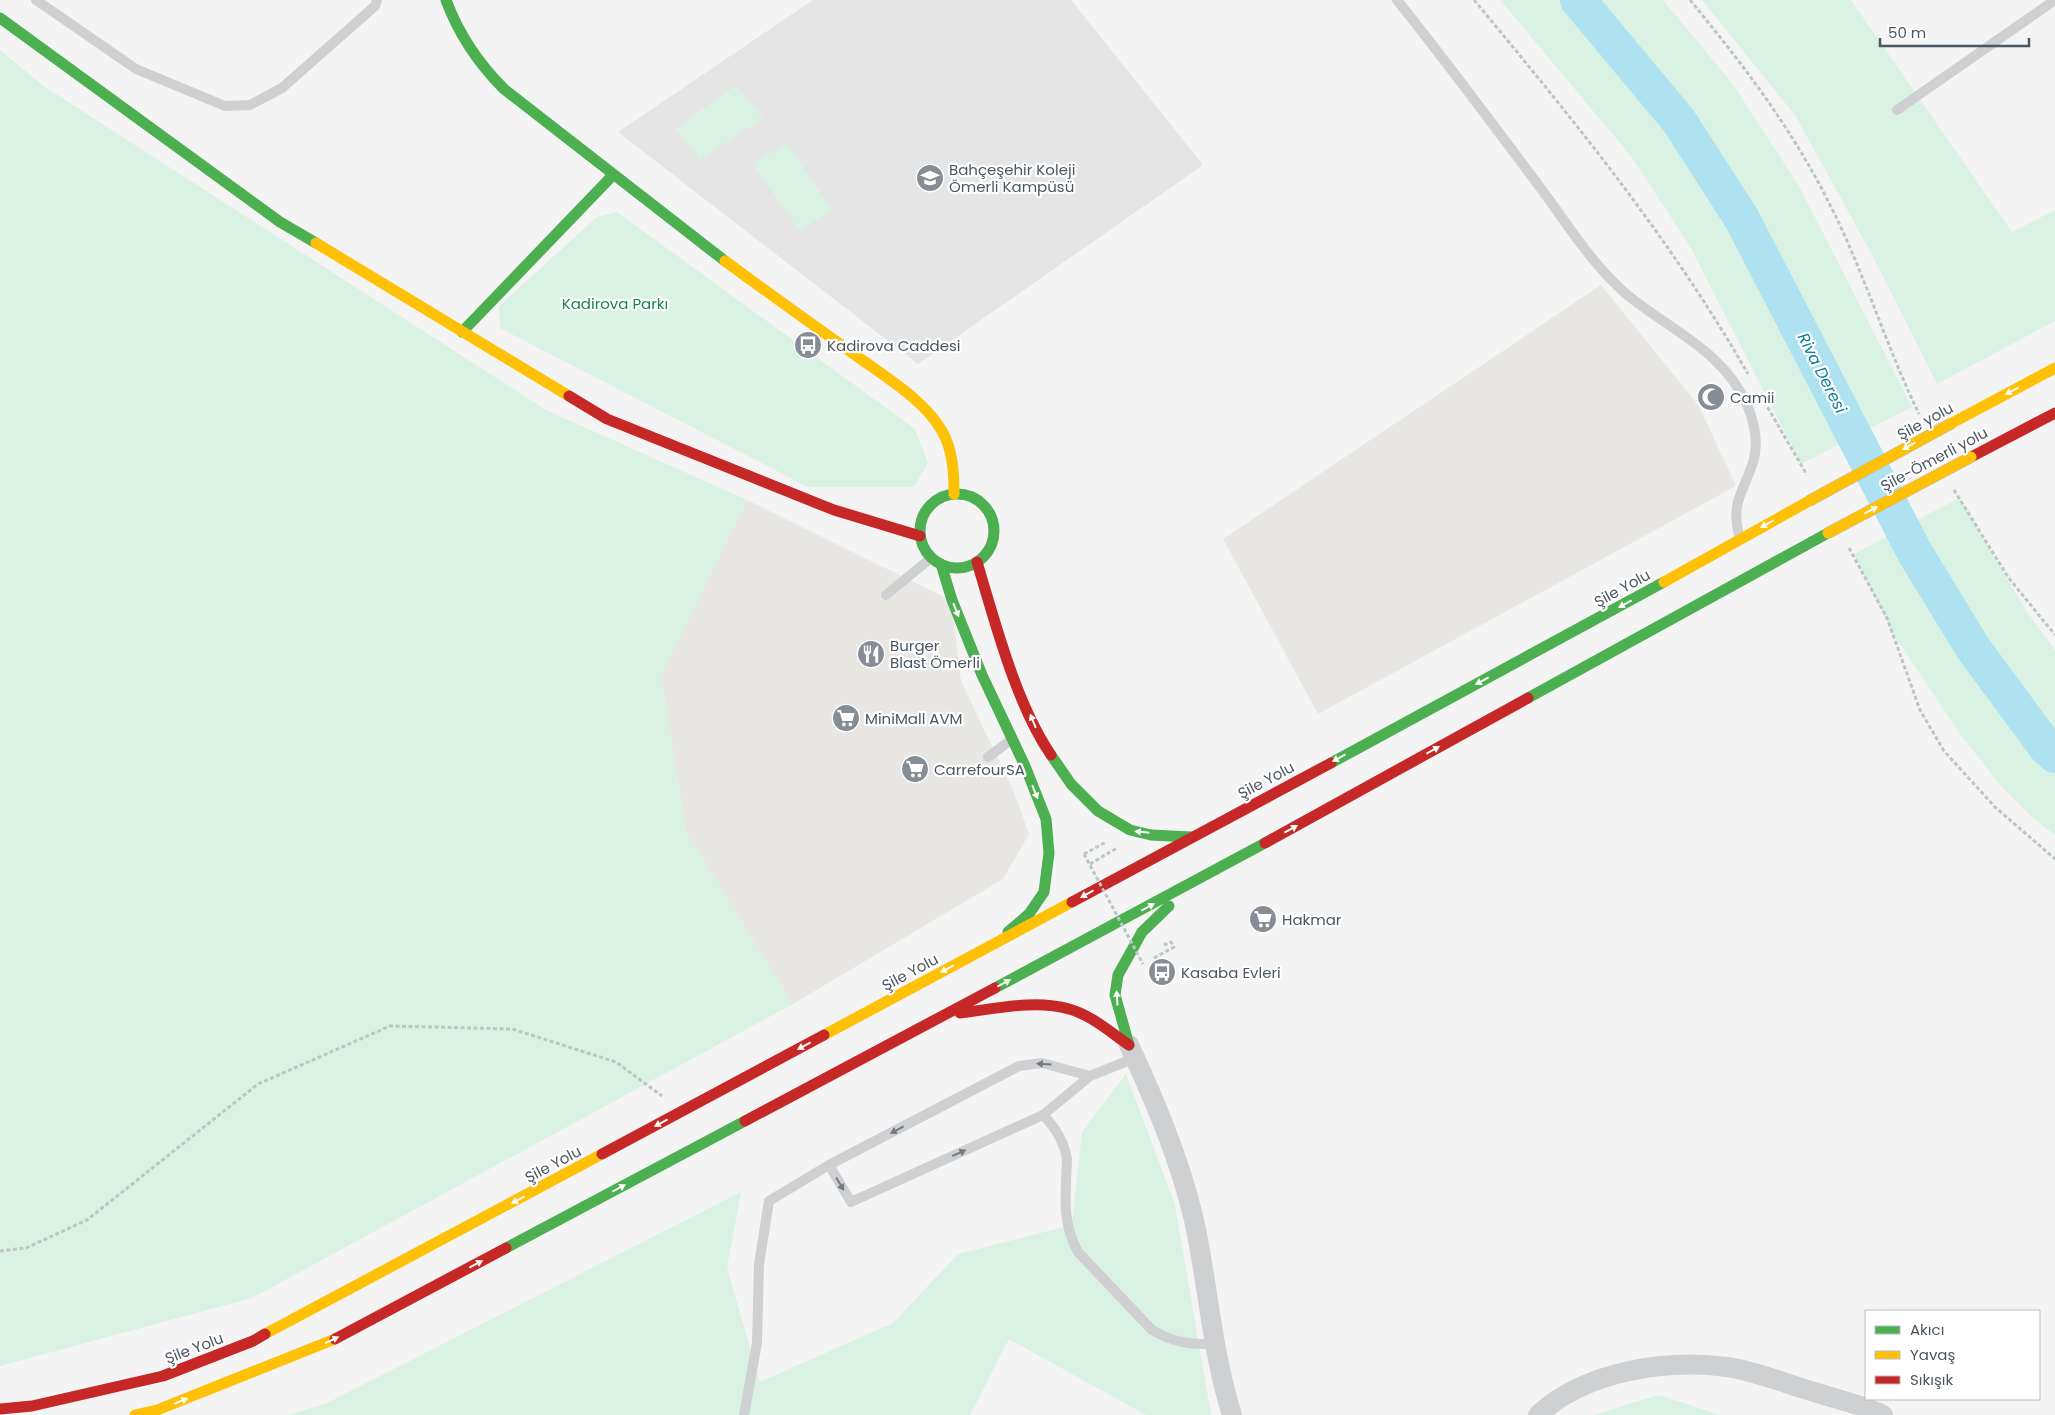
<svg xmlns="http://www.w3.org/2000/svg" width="2055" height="1415" font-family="Poppins,sans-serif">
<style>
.commercial{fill:#e8e7e3}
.education{fill:#e6e5e6}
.green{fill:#d9f2e3}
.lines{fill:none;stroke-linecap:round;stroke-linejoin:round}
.river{stroke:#aee2f0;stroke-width:36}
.path{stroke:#bcc7c4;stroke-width:3;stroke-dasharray:4 2.5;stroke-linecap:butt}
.lane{stroke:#ced0d2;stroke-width:10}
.street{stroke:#ced0d2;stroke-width:20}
.fast{stroke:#4caf50;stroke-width:11}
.slow{stroke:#ffc107;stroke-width:11}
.jam{stroke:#c62828;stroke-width:11}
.slow-bridge-casing{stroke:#b9bec3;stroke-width:12;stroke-linecap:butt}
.path-bridge{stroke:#bcc7c4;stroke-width:3;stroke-dasharray:4 2.5;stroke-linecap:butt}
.slow-bridge{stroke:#ffc107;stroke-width:11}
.oneway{fill:#f6fbf6}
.oneway2{fill:#727b83}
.labels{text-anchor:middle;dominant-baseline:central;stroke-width:4.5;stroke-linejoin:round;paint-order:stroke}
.poi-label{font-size:15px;fill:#4a5661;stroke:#fff;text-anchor:start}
.park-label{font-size:15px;fill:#17864f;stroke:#fff}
.street-label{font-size:15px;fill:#4a5661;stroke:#fff}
.water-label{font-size:16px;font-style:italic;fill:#0c7c9b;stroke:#fff}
</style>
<rect width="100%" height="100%" fill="#f4f4f4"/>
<g class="commercial">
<polygon points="1601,285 1699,406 1736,486 1318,714 1223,539"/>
<polygon points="747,500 942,596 952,609 961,681 1013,790 1029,834 1003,879 793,1004 686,832 661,676"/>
</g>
<polygon class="education" points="813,0 1071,0 1203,165 918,364 618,132"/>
<g class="green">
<polygon points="1500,0 1663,0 1732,83 1799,186 1912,407 1801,464 1691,248 1631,156"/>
<polygon points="1702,0 1851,0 2012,232 2055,210 2055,321 1937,384 1870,251 1795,115"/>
<polygon points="0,50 45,87 546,410 747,500 661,676 686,832 793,1004 252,1298 0,1366"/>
<polygon points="737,85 763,119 699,160 676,128"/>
<polygon points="787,143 832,210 799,230 753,164"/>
<polygon points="617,212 915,429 928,463 914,487 808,487 500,328 499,306 597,217"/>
<polygon points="1959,498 2027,612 2055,650 2055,835 2033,818 2001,786 1960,734 1892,632 1854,554"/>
<polygon points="1126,1074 1175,1205 1211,1415 1146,1415 1009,1339 970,1415 288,1415 325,1404 741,1192 727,1268 760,1382 893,1323 958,1254 1072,1225 1082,1132"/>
<polygon points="1659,1395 1720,1415 1593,1415"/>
</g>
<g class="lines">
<polyline class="river" points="1578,0 1679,121 1742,219 1915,553 1973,648 2046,747 2055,755"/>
<g class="path">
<path d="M1474,0C1573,119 1671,239 1748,374"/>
<path d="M1690,0C1741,62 1790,126 1827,199C1863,268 1885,344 1919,414"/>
<polyline points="1761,396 1807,475"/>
<polyline points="1954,490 2008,577 2055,635"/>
<polyline points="1849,548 1887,618 1920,710 1944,751 1995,807 2055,859"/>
<polyline points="1084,854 1106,842"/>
<polyline points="1090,864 1117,848"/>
<polyline points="1154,958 1174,947 1171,942 1164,945"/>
<polyline points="0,1251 26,1248 87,1220 258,1084 390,1026 512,1029 616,1062 662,1096"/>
</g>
<g class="lane">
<polyline points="36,0 136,69 225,106 250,105 282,88 375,6 377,0"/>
<path d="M1397,0C1447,62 1494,126 1542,190C1568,225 1592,264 1625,293C1669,330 1724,350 1748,407C1754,422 1758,442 1754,459C1745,491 1729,501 1740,538"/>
<polyline points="1897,110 2055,0"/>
<polyline points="886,595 931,558"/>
<polyline points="988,757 1011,740"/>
<path d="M1043,1115C1056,1128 1064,1141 1067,1159C1066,1193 1061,1221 1078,1252L1152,1330C1173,1342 1192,1346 1216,1343"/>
<polyline points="829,1165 851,1202 1043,1115 1090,1076 1135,1058"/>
<polyline points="744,1415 757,1343 759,1264 769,1201 829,1165 1019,1066 1042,1063 1090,1076"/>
</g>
<g class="street">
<path d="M1129,1045C1155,1101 1180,1160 1194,1220C1208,1284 1212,1352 1232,1415"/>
<path d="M1538,1415C1585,1371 1666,1359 1727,1367C1755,1371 1784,1383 1811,1391C1835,1399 1861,1404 1883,1415"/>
</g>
<g class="fast">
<path d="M446,0C459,35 478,63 504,89L725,261"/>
<polyline points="0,18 280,222 316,243"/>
<polyline points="462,332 613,175"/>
<circle cx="957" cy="531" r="37"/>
<polyline points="941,564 952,600 982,675 1025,766 1046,819 1049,853 1044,892 1029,914 1008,932"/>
<polyline points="1528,698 1828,533"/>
<polyline points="1051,755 1071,784 1098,811 1130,830 1151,835 1191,837"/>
<polyline points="1331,763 1664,582"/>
<polyline points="995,988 1265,843"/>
<polyline points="1129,1045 1115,995 1118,975 1142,932 1169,906"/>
<polyline points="506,1248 745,1121"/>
</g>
<g class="slow">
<polyline points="316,243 569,396"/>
<path d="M725,261C767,292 809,322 851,352C881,374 924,399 942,431C953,450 954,473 954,494"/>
<polyline points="1952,423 2055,368"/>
<polyline points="1664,582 1809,501"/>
<polyline points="824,1035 1072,902"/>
<polyline points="265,1334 602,1154"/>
<polyline points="135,1415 157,1410 335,1339"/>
</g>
<g class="jam">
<polyline points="569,396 607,419 834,510 920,536"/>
<polyline points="1971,457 2055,413"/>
<path d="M977,562C995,622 1016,704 1051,755"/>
<polyline points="1265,843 1528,698"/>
<polyline points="1072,902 1331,763"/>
<path d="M960,1013C995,1009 1035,999 1069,1009C1091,1015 1110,1032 1129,1045"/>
<polyline points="745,1121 995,988"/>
<polyline points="602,1154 824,1035"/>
<polyline points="335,1339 506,1248"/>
<polyline points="0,1409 32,1406 163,1376 253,1341 265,1334"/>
</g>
<g class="slow-bridge-casing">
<g id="slow-bridge">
<polyline points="1809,501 1952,423"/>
<polyline points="1828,533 1971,457"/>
</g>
</g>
<polyline class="path-bridge" points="1084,854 1143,964"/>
<use href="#slow-bridge" class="slow-bridge"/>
</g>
<defs><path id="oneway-solid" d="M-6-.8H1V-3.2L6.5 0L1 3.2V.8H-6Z" transform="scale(1.25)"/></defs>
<g class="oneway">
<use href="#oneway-solid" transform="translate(2012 391) rotate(152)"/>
<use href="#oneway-solid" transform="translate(1909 446) rotate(151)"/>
<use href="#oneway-solid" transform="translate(1871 510) rotate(-28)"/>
<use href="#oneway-solid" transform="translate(1767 524) rotate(151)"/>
<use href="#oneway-solid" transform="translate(1625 604) rotate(151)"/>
<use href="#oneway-solid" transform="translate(956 610) rotate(68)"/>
<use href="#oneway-solid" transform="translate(1482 681) rotate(152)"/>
<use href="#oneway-solid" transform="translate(1033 721) rotate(-112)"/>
<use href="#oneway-solid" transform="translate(1433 750) rotate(-29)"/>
<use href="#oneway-solid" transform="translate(1339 758) rotate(152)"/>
<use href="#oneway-solid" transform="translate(1035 792) rotate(68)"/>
<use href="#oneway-solid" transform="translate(1291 829) rotate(-29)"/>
<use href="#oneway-solid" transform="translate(1142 832) rotate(-174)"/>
<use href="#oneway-solid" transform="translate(1087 894) rotate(151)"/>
<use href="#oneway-solid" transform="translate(1148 907) rotate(-28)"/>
<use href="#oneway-solid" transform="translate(947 969) rotate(152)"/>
<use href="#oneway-solid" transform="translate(1004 983) rotate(-28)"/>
<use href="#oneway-solid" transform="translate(1117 998) rotate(-94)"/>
<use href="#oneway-solid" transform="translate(804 1046) rotate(152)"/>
<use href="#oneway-solid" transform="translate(661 1123) rotate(152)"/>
<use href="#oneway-solid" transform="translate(619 1188) rotate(-28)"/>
<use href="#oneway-solid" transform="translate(518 1200) rotate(152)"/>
<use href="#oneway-solid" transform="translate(476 1264) rotate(-28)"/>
<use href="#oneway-solid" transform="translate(332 1340) rotate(-25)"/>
<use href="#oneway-solid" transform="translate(181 1401) rotate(-22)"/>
</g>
<g class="oneway2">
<use href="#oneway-solid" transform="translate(1044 1064) rotate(-176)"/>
<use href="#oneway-solid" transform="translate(897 1130) rotate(152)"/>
<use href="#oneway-solid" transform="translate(959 1153) rotate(-24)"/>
<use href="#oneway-solid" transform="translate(840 1184) rotate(59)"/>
</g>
<defs>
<g id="school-disc" transform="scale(1.4375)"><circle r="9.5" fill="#868d94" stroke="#fff"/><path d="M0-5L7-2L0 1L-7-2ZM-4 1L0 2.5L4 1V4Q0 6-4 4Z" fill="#fff"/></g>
<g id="bus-disc" transform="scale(1.4375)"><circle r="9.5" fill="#868d94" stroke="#fff"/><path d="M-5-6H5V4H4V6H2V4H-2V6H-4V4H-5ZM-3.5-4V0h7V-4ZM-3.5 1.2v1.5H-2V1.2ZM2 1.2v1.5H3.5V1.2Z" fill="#fff"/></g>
<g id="mosque-disc" transform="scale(1.4375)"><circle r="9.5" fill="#868d94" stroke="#fff"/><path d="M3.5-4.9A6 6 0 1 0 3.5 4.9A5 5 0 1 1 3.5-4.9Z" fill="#fff"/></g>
<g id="restaurant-disc" transform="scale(1.4375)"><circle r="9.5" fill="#868d94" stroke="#fff"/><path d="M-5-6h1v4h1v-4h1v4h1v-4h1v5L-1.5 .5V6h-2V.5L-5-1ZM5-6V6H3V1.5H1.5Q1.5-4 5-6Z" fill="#fff"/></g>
<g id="supermarket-disc" transform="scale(1.4375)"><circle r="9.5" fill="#868d94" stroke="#fff"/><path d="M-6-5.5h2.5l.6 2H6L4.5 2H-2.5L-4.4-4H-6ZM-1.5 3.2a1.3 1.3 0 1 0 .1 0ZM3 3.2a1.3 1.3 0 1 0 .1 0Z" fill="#fff"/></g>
</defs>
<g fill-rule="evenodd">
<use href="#school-disc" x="930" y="178"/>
<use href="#bus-disc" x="808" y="345"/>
<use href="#mosque-disc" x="1711" y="397"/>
<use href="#restaurant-disc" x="871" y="654"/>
<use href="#supermarket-disc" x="846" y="718"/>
<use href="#supermarket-disc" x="915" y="769"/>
<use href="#supermarket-disc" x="1263" y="919"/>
<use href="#bus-disc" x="1162" y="972"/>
</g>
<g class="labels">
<g class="poi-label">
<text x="949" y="169">Bahçeşehir Koleji<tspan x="949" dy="17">Ömerli Kampüsü</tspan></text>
<text x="827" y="345">Kadirova Caddesi</text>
<text x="1730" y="397">Camii</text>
<text x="890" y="645">Burger<tspan x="890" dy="17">Blast Ömerli</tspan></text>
<text x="865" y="718">MiniMall AVM</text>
<text x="934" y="769">CarrefourSA</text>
<text x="1282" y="919">Hakmar</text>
<text x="1181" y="972">Kasaba Evleri</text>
</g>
<g class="park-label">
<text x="615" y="303">Kadirova Parkı</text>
</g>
<g class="street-label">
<text transform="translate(1925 421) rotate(-29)">Şile yolu</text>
<text transform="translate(1934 459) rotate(-28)">Şile-Ömerli yolu</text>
<text transform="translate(1622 588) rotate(-29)">Şile Yolu</text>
<text transform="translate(1266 780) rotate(-28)">Şile Yolu</text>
<text transform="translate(910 972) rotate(-28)">Şile Yolu</text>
<text transform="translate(553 1164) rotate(-28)">Şile Yolu</text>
<text transform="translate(194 1348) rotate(-21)">Şile Yolu</text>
</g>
<g class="water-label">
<text transform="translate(1822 373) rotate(63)">Riva Deresi</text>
</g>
</g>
<rect x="1865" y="1310" width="175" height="90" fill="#ffffff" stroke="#b7bbc0"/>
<rect x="1875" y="1326" width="25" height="8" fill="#4caf50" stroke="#b7bbc0"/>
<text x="1910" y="1335" font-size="15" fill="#4a5661">Akıcı</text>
<rect x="1875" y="1351" width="25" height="8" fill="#ffc107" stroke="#b7bbc0"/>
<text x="1910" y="1360" font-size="15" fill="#4a5661">Yavaş</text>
<rect x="1875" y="1376" width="25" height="8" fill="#c62828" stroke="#b7bbc0"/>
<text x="1910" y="1385" font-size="15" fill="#4a5661">Sıkışık</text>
<path d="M1880 38v8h149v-8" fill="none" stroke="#4a5661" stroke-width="2.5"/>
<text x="1888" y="38" font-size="15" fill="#4a5661" stroke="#ffffff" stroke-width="4" paint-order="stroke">50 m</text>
</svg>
